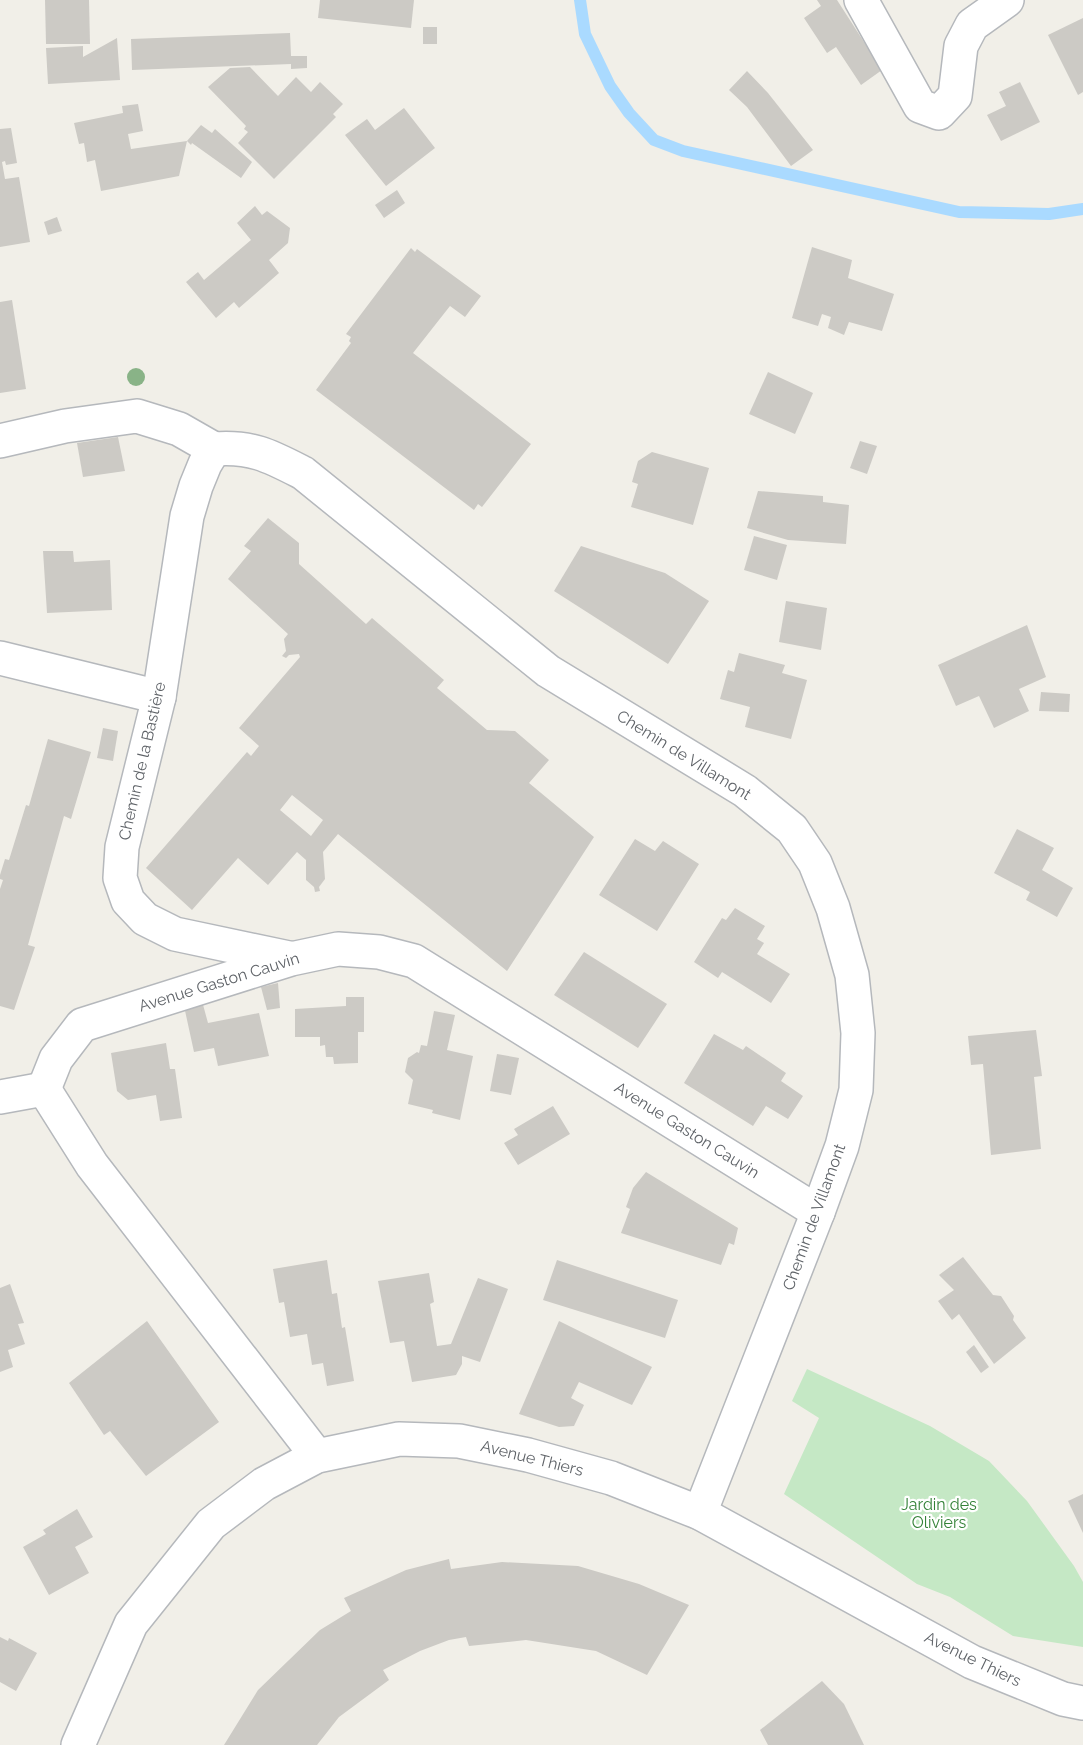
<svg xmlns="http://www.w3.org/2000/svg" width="1083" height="1745" font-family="Raleway,sans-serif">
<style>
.green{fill:#c5e8c5}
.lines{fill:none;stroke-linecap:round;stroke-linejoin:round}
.stream{stroke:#aadaff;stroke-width:12}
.building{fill:#cccac5;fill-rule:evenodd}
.minor-casing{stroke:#b5b8bc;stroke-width:36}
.minor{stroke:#fff;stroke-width:33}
.tree{fill:#89b387}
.labels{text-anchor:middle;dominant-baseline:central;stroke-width:4.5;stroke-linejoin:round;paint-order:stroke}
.street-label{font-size:16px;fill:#5f6368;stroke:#fff}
.park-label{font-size:16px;fill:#348238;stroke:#fff}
</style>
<rect width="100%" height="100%" fill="#f1efe8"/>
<polygon class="green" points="807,1369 930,1426 989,1461 1027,1501 1074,1566 1083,1582 1083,1647 1013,1636 950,1597 917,1584 784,1494 819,1418 792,1401"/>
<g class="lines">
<polyline class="stream" points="580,0 585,34 610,86 629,113 654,140 683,151 959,212 1049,214 1083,209"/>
</g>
<g class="building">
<polygon points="45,0 89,0 90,44 46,44"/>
<polygon points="320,0 414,0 411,28 318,18"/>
<polygon points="817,0 837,0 882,70 861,85 836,47 827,53 804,18 821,6"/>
<polygon points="1083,18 1083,92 1078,95 1048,35"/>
<rect x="423" y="27" width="14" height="17"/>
<polygon points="290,33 291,56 307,56 307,68 291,69 291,64 132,70 131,39"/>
<polygon points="117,38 120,80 48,84 46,48 83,46 83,57"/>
<polygon points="250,67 278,96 296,77 311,92 320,82 343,104 333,114 336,117 274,179 238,143 248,132 244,129 246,126 208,87 230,68"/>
<polygon points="747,71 768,93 813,150 791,166 747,107 729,90"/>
<polygon points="1020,82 1040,122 1001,141 987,115 1006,106 999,92"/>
<polygon points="138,104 143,131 128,134 131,149 187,141 201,125 212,133 215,129 252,162 241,178 192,143 191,145 187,141 179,176 101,191 95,160 87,162 84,143 79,144 74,123 123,113 122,106"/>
<polygon points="404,108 435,148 386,186 345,135 367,119 375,130"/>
<polygon points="11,128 17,163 6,165 5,161 2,162 5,179 19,177 30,242 0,247 0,129"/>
<polygon points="397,190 405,203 384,218 375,205"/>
<polygon points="255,206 262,215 267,211 290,228 288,243 269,260 279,273 239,308 234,302 216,318 186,282 198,272 204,280 251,240 237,223"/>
<polygon points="57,217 62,231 48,235 44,222"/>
<polygon points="812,247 852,260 848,278 894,294 882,331 849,322 844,335 828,328 831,317 822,314 818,326 792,318"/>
<polygon points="411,248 415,252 417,249 481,296 465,317 450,306 413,353 531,444 482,507 478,504 474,510 316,390 351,343 349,341 351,337 346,334"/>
<polygon points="12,300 26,389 0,393 0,302"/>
<polygon points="768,372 813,393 795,434 749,414"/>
<polygon points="118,437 125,471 83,477 77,443"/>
<polygon points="860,441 877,446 867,474 850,468"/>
<polygon points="652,452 709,468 693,525 631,507 638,484 632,482 638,461"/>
<polygon points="758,491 823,496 823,502 849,505 846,544 788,540 747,528"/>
<path d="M268,518L299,543V564L366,624L372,618L444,680L437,688L487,730L515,731L549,760L529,783L594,837L507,971L338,834L323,852L325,879L319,887L320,891L315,892L314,887L306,880V860L297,852L268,885L238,858L192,910L146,868L247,752L251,756L259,746L239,728L300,657L299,654L289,655L286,658L282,656L286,651L284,639L288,634L228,579L251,551L244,546ZM292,795L323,820L311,836L280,810Z"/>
<polygon points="754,536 787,545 777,580 744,570"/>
<polygon points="581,546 665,573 709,601 668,664 554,591"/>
<polygon points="43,551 73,551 74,562 110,560 112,610 47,613"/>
<polygon points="786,601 827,608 821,650 779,642"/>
<polygon points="1027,625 1046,677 1019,689 1029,711 994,728 979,696 956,706 938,665"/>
<polygon points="739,653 785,665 782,673 807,680 791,739 745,727 750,707 720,699 728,670 734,672"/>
<polygon points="1041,692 1070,694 1069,712 1039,711"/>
<polygon points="103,728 118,731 113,761 97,758"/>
<polygon points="48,739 91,752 71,819 64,816 28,945 35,947 14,1010 0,1006 0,889 3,880 0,879 0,875 5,859 9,860 26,805 29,806"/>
<polygon points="1017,829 1054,848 1042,870 1073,888 1057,917 1026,900 1030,892 994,873"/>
<polygon points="635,839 655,851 663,841 699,864 657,931 599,895"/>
<polygon points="735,908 765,926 757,939 764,943 757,954 790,974 771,1003 722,972 718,978 694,962 722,918 726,920"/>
<polygon points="584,952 667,1004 638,1048 554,995"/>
<polygon points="278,983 280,1008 267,1010 261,987"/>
<polygon points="346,997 364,997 364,1032 358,1032 358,1063 334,1064 333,1057 326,1057 325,1045 320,1046 320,1037 295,1037 295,1009 346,1006"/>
<polygon points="202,1001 208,1023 259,1013 269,1056 218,1066 214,1048 194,1052 184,1006"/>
<polygon points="434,1011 455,1015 447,1050 473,1056 460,1120 432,1113 433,1110 408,1104 413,1080 405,1072 408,1058 417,1052 419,1053 421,1045 427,1046"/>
<polygon points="1036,1030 1042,1076 1034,1077 1041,1149 991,1155 983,1064 971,1065 968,1036"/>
<polygon points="714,1034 743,1050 746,1046 786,1073 781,1081 803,1096 788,1119 766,1106 753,1126 684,1083"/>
<polygon points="166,1043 170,1069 175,1069 182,1118 160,1121 156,1095 128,1100 117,1091 111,1053"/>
<polygon points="497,1054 519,1058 511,1095 490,1091"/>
<polygon points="553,1106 570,1134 518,1165 504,1143 518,1135 514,1129"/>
<polygon points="646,1172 738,1228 734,1245 729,1243 721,1265 621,1233 630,1209 626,1207 633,1188"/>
<polygon points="963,1257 993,1295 1001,1296 1014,1316 1013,1320 1026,1338 994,1364 959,1314 952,1320 938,1301 954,1290 939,1275"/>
<polygon points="327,1260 332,1294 337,1293 342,1328 345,1327 354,1381 327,1386 323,1363 312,1365 307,1334 290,1337 284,1302 279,1303 273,1269"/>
<polygon points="557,1260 678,1300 665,1338 543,1300"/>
<polygon points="429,1273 434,1302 430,1304 437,1346 451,1344 478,1278 508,1289 480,1362 462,1356 462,1364 456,1375 412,1382 404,1341 390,1343 378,1281"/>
<polygon points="10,1284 24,1323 18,1324 25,1344 8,1350 13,1367 0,1372 0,1288"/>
<polygon points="147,1321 219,1422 146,1476 110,1431 104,1435 69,1383"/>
<polygon points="559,1321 652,1367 632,1405 579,1382 571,1398 584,1405 574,1426 559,1427 519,1414"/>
<polygon points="974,1345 989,1367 981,1373 966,1352"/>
<polygon points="1083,1494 1083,1533 1068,1501"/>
<polygon points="77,1509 93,1537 75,1547 89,1573 49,1595 23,1547 46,1534 43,1530"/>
<polygon points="449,1559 451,1569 502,1562 578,1566 639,1584 689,1605 647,1675 596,1651 526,1640 469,1646 466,1637 449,1640 420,1651 383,1670 389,1680 339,1717 317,1745 224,1745 258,1690 320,1630 351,1611 344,1598 406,1570"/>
<polygon points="0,1637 8,1641 9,1638 37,1653 16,1691 0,1682"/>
<polygon points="822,1681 844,1704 864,1745 768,1745 760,1730"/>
</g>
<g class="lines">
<g class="minor-casing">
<g id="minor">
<polyline points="861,0 920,106 939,113 955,96 961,46 972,25 1007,0"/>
<polyline points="0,441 65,426 137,416 179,429 214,449"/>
<path d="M214,449C252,446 270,456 303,473L548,671L745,791L792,829L815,863L833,908L852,975L858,1033L856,1090L842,1146L818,1212L700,1513"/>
<polyline points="214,449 205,464 196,486 187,516 159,697 122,847 120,878 128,901 145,919 175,934 289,958"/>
<polyline points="0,658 159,697"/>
<polyline points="44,1089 56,1059 82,1025 291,959 338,949 379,952 414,961 818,1212"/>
<polyline points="44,1089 92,1165 317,1456"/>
<polyline points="0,1097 44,1089"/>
<polyline points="78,1745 131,1624 211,1524 264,1484 317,1456 399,1439 459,1441 528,1455 611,1478 700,1513 972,1662 1063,1699 1083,1703"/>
</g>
</g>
<use href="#minor" class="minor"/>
</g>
<circle class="tree" cx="136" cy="377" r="9"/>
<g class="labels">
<g class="street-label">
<text transform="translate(684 755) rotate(32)">Chemin de Villamont</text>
<text transform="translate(142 761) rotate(-77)">Chemin de la Bastière</text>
<text transform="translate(219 982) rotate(-17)">Avenue Gaston Cauvin</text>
<text transform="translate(687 1130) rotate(32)">Avenue Gaston Cauvin</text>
<text transform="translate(814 1217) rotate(-70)">Chemin de Villamont</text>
<text transform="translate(532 1458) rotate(14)">Avenue Thiers</text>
<text transform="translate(973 1659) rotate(26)">Avenue Thiers</text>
</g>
<g class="park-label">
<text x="939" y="1504">Jardin des<tspan x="939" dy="18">Oliviers</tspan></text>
</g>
</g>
</svg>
